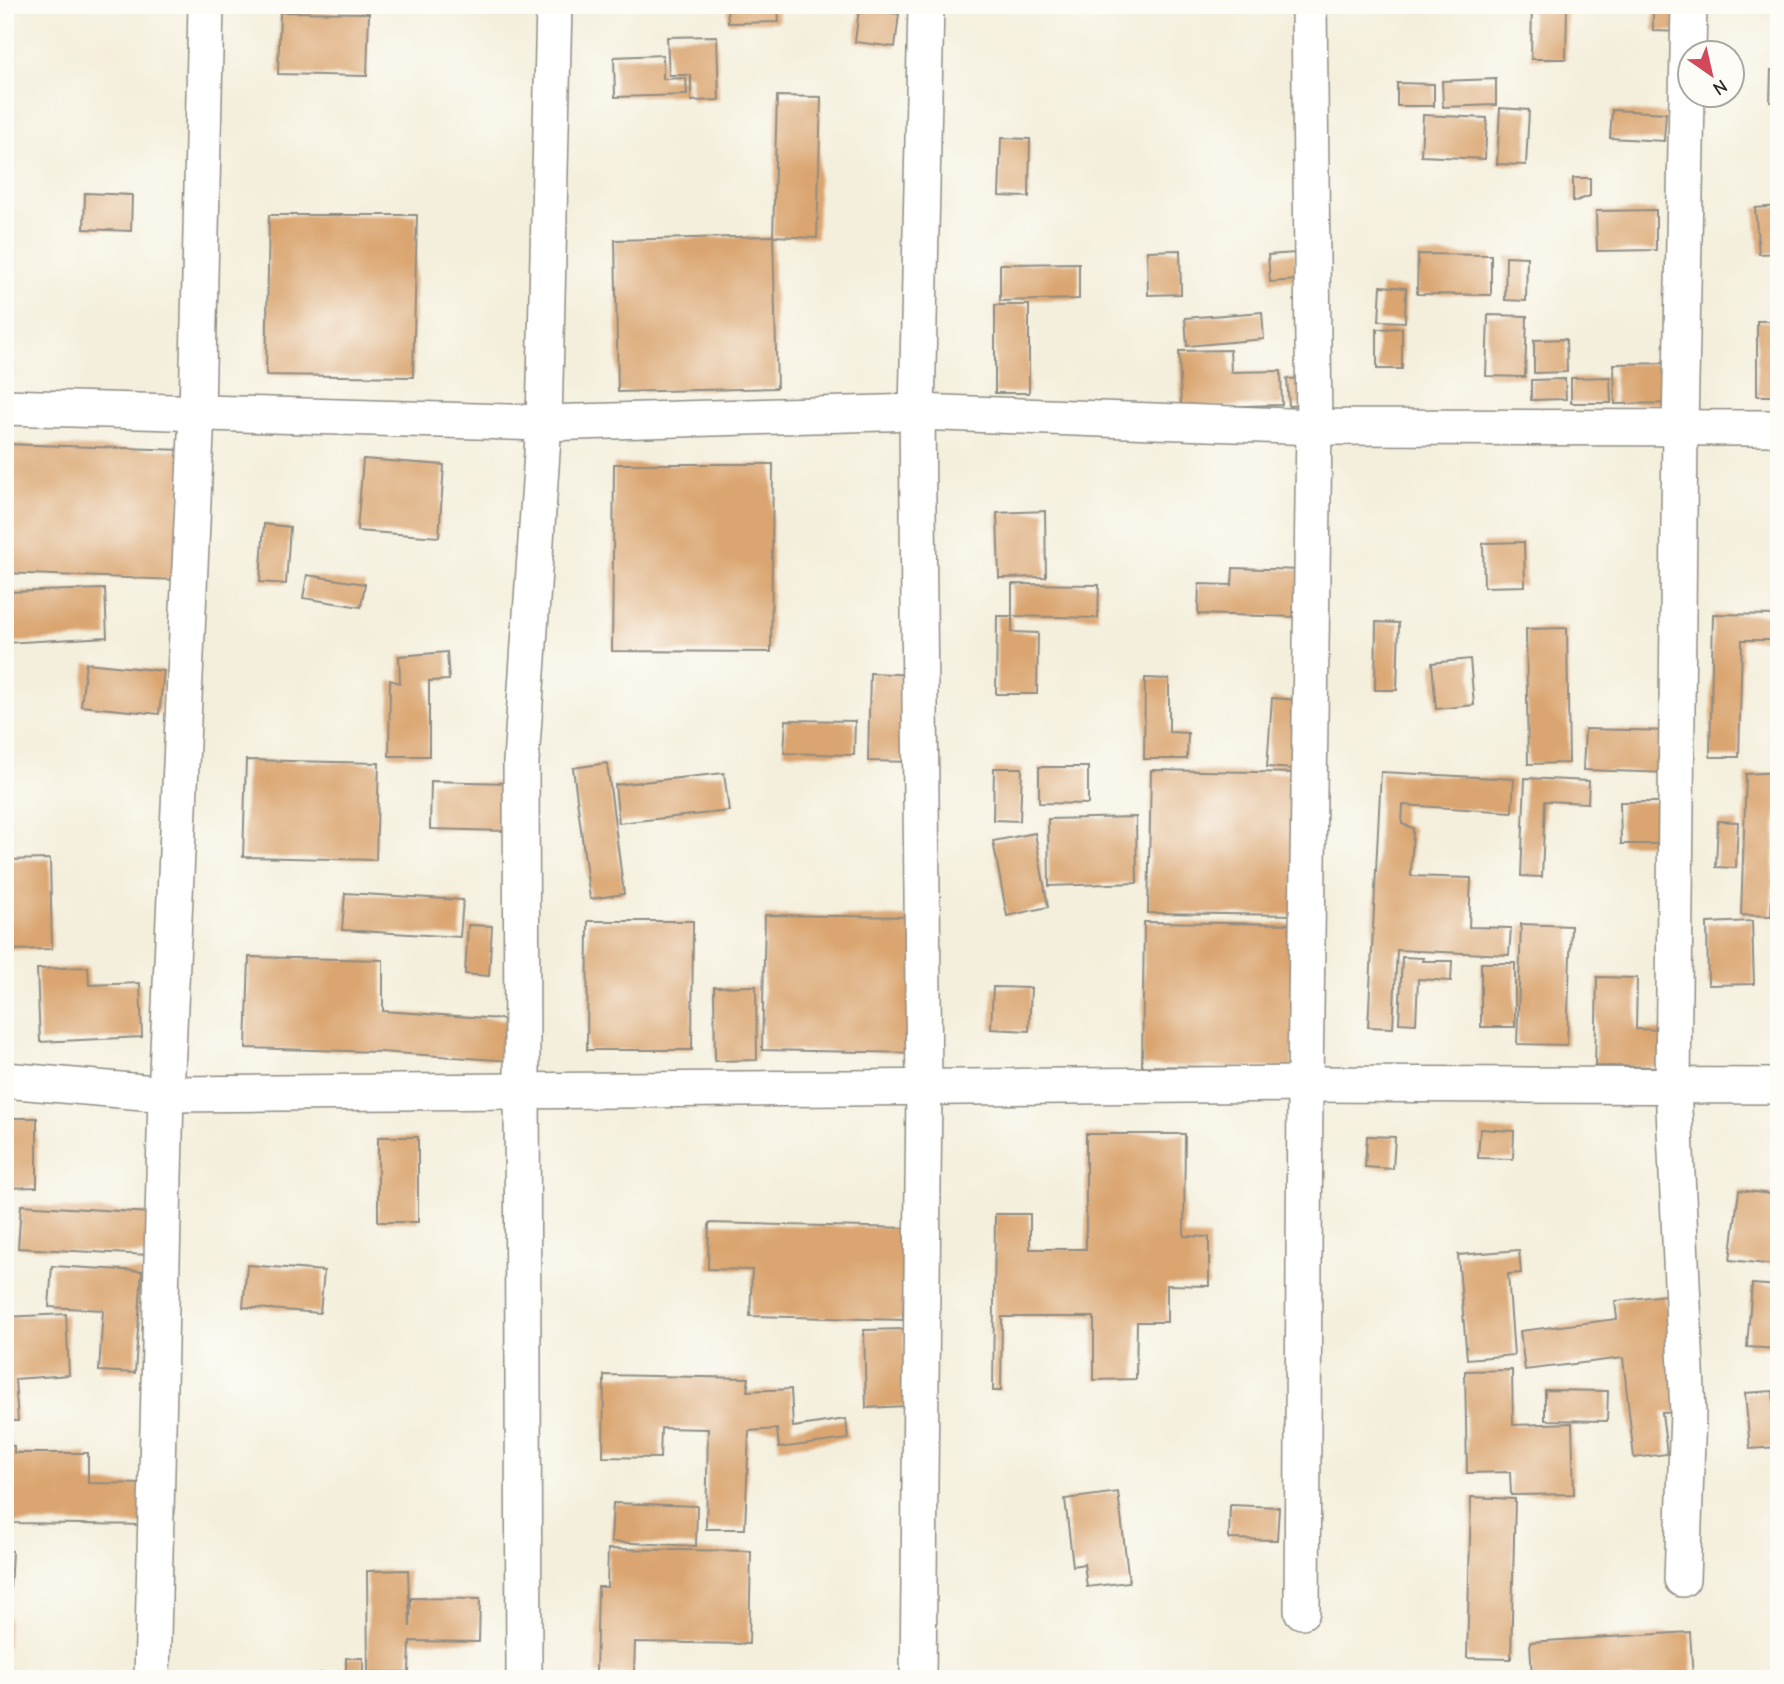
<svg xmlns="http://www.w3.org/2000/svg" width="1784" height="1684" font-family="'Comic Neue',sans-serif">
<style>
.building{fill:#daa570}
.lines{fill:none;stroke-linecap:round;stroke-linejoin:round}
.minor-casing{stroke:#908d84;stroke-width:38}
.minor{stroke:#fff;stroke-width:35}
</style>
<rect width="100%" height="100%" fill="#fdfcf7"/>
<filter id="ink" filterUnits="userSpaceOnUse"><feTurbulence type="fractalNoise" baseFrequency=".0143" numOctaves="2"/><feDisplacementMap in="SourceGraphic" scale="14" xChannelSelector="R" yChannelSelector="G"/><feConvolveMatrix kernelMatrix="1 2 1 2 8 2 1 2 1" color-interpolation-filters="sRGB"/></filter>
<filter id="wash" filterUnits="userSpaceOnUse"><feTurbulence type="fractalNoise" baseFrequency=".00686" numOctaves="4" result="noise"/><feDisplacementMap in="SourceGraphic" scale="28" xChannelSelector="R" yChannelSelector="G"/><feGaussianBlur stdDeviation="1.57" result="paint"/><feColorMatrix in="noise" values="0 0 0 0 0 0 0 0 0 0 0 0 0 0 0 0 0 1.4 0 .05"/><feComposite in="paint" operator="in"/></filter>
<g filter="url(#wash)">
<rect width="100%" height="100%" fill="#f4efdc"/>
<g id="blocks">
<g class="building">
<polygon points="727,5 778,5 779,22 728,23"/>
<polygon points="1532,5 1567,5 1566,59 1531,59"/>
<polygon points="1653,5 1684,5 1683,32 1653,31"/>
<polygon points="859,9 899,14 895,47 855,42"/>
<polygon points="280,12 369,13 367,76 278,74"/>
<polygon points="717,36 719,100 691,101 691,75 669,75 667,37"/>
<polygon points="663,55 663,79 686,78 687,95 615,97 614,57"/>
<polygon points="1771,70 1779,70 1779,102 1770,102"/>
<polygon points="1496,79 1496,105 1443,107 1442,81"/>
<polygon points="1397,83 1434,84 1434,106 1397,106"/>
<polygon points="777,96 821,97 817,238 773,236"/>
<polygon points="1500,108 1529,110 1526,165 1497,164"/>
<polygon points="1612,110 1666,113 1664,141 1610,138"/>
<polygon points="1423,115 1487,118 1485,159 1421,156"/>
<polygon points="1001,138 1030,139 1029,197 999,196"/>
<polygon points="1573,178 1590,178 1590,196 1573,202"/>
<polygon points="85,193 132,195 131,231 84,229"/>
<polygon points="1779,206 1779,253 1759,254 1755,208"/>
<polygon points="1656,210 1656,250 1597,251 1596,211"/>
<polygon points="269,215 417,215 413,377 266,375"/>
<polygon points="773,236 777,388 618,392 615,240"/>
<polygon points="1180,250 1181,294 1148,295 1147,251"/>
<polygon points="1295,253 1297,280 1270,282 1268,255"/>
<polygon points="1418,254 1491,255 1491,295 1417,294"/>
<polygon points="1506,256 1527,257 1526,301 1505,300"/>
<polygon points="1079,263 1079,299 1000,301 1000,264"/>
<polygon points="1381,286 1406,288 1405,322 1379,321"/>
<rect x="995" y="305" width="34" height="88"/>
<polygon points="1262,312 1264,339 1187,346 1185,318"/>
<polygon points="1488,315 1527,316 1525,377 1486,376"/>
<rect x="1757" y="321" width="22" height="75"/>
<polygon points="1402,328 1402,369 1377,369 1377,329"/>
<polygon points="1566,339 1567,372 1534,373 1534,340"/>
<polygon points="1230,350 1231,372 1281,371 1282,405 1181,408 1179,351"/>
<polygon points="1676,363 1676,403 1615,404 1614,364"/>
<polygon points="1610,377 1611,403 1571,403 1571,378"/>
<polygon points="1303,378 1305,405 1289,406 1287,379"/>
<polygon points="1565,379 1566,399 1531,400 1531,380"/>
<polygon points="5,444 183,450 177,580 5,573"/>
<polygon points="363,459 444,465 439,537 357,531"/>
<polygon points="614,464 773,464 771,652 612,651"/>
<polygon points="1045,511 1046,577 999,578 997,513"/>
<polygon points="264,524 290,527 286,584 260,582"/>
<polygon points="1524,542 1525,586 1484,587 1483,543"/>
<polygon points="1233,568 1301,570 1299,617 1198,614 1199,584 1232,585"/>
<polygon points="307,575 365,584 361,607 303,598"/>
<polygon points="1012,584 1099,585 1098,618 1012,616"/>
<polygon points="105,589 107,637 5,643 5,592"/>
<polygon points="1713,614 1779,615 1779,640 1742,640 1739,757 1710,757"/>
<polygon points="997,616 1012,616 1012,632 1038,633 1037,694 996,694"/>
<polygon points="1376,622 1399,623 1397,690 1375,690"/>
<polygon points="1567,628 1569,763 1528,764 1526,629"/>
<polygon points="447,652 449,680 429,681 429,756 389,756 390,680 400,683 399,656"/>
<polygon points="1470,659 1474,705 1436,709 1432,663"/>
<polygon points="86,663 164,671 159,714 81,706"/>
<polygon points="870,673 916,675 914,762 868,761"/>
<polygon points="1145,678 1169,679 1169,732 1188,733 1187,759 1144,759"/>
<polygon points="1272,698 1298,700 1293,769 1267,767"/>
<polygon points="786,720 855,721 854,755 784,753"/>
<polygon points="1585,729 1672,731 1670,773 1583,770"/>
<polygon points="246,760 379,763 376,860 243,857"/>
<polygon points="607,763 624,894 590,899 573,768"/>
<polygon points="1039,767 1088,767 1088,804 1039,803"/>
<polygon points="994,768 1022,768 1020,821 993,820"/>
<polygon points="1151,770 1299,773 1296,915 1148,913"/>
<polygon points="1381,772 1514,779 1512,812 1403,805 1402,824 1413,828 1411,876 1471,878 1469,927 1511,928 1509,955 1397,950 1393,1028 1368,1027"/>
<polygon points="1779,772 1771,916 1741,915 1746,774"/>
<polygon points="724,773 729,811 619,823 615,785"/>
<polygon points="1525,778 1589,781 1588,803 1545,801 1542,877 1521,876"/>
<polygon points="431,781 508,783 506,831 430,829"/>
<polygon points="1620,802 1669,802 1669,844 1621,844"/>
<polygon points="1136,817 1137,883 1049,886 1048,819"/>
<polygon points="1718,821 1738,822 1736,868 1716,867"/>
<polygon points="1035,833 1048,907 1007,916 993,841"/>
<polygon points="50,859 52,949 5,950 5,860"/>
<polygon points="345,893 463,900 460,937 342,930"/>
<polygon points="765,915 918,917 915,1053 762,1050"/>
<polygon points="588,921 693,921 692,1050 587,1050"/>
<polygon points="1752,921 1754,984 1708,985 1707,923"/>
<polygon points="1144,922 1295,924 1292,1068 1142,1066"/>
<polygon points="1521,924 1571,926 1567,1045 1517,1044"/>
<polygon points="468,925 492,926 489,976 465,974"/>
<polygon points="249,957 383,960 383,1011 515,1020 512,1061 380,1052 246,1048"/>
<polygon points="1402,957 1423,958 1422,961 1452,961 1451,981 1418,979 1416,1024 1399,1023"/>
<rect x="1481" y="963" width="34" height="64"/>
<polygon points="88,967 89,985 140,983 142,1037 40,1042 37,969"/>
<polygon points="1597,977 1637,978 1636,1029 1665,1030 1664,1067 1595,1066"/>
<polygon points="756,986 757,1060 715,1061 714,987"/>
<polygon points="993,987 1031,988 1029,1031 991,1029"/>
<polygon points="5,1118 37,1118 37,1187 5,1188"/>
<polygon points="1480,1129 1514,1131 1513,1159 1478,1158"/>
<polygon points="1086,1134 1185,1134 1184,1236 1209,1237 1209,1286 1167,1285 1167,1322 1137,1322 1136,1379 1094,1380 1094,1317 1002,1317 1001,1391 993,1391 995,1214 1030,1214 1030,1249 1086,1249"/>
<polygon points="1367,1136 1395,1137 1393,1169 1365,1167"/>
<rect x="378" y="1137" width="40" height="85"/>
<polygon points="1739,1190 1779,1195 1779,1238 1775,1265 1730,1260"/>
<polygon points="21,1205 151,1213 148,1255 18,1248"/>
<polygon points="709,1223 906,1228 903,1320 750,1316 752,1270 708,1269"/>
<polygon points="1519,1250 1521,1273 1508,1274 1514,1355 1467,1359 1458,1255"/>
<polygon points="247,1265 324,1271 320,1313 243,1307"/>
<polygon points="52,1266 142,1271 135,1373 99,1371 103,1310 49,1307"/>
<polygon points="1752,1284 1779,1286 1779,1349 1747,1347"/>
<polygon points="1665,1295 1679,1412 1662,1413 1667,1454 1634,1458 1623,1358 1525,1370 1520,1331 1617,1319 1615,1301"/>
<polygon points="66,1314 69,1375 15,1379 18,1421 5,1421 5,1317"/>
<polygon points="904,1329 906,1406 866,1408 864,1330"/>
<polygon points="1512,1370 1513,1425 1572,1423 1574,1494 1511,1495 1510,1472 1467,1473 1465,1371"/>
<polygon points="604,1375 749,1378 747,1391 791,1389 793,1427 846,1419 848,1439 779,1448 777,1429 749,1431 745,1529 706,1529 708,1429 661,1428 660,1458 603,1457"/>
<polygon points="1545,1390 1608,1391 1607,1421 1545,1420"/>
<polygon points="1773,1391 1778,1447 1750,1449 1745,1393"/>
<polygon points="5,1446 14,1446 14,1453 88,1453 88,1483 151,1484 150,1525 13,1523 14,1511 5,1511"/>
<polygon points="1118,1492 1129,1582 1087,1587 1084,1564 1073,1566 1065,1499"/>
<polygon points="1471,1497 1515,1499 1511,1659 1467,1658"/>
<polygon points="613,1503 697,1506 696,1546 611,1542"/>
<polygon points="1230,1505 1279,1507 1277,1540 1229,1539"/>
<polygon points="608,1549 751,1551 749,1644 635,1642 634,1674 596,1674 598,1587 607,1587"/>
<polygon points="5,1551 12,1551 7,1647 5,1647"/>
<polygon points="408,1570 410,1627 411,1598 480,1599 479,1642 410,1641 409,1672 368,1673 367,1571"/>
<polygon points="1690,1632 1693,1679 1532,1679 1530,1642"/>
<polygon points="346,1658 363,1658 363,1679 321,1679 321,1673 346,1673"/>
</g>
</g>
</g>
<g filter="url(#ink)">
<use href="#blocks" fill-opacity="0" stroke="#908d84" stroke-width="2"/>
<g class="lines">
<g class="minor-casing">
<g id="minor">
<polyline points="5,407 544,423 917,412 1314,427 1779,428"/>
<polyline points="5,1080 166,1094 1305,1084 1779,1086"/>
<polyline points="1682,1579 1688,1413 1673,1087 1680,428 1689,5"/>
<polyline points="1302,1611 1305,1084 1314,427 1309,5"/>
<polyline points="152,1679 166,1094 197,413 206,5"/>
<polyline points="524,1679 521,762 544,423 554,5"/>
<polyline points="918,1679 924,1086 917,412 926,5"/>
</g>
</g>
<use href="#minor" class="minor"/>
</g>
</g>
<rect width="1784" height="1684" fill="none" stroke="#fdfcf7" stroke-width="28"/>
<g transform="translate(1711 74) rotate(146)"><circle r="33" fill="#fdfcf7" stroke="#a9a8a5" stroke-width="2"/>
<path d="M0-5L12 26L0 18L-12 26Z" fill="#d1495b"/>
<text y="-10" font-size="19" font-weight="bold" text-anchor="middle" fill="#2b2b2b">N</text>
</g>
</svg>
